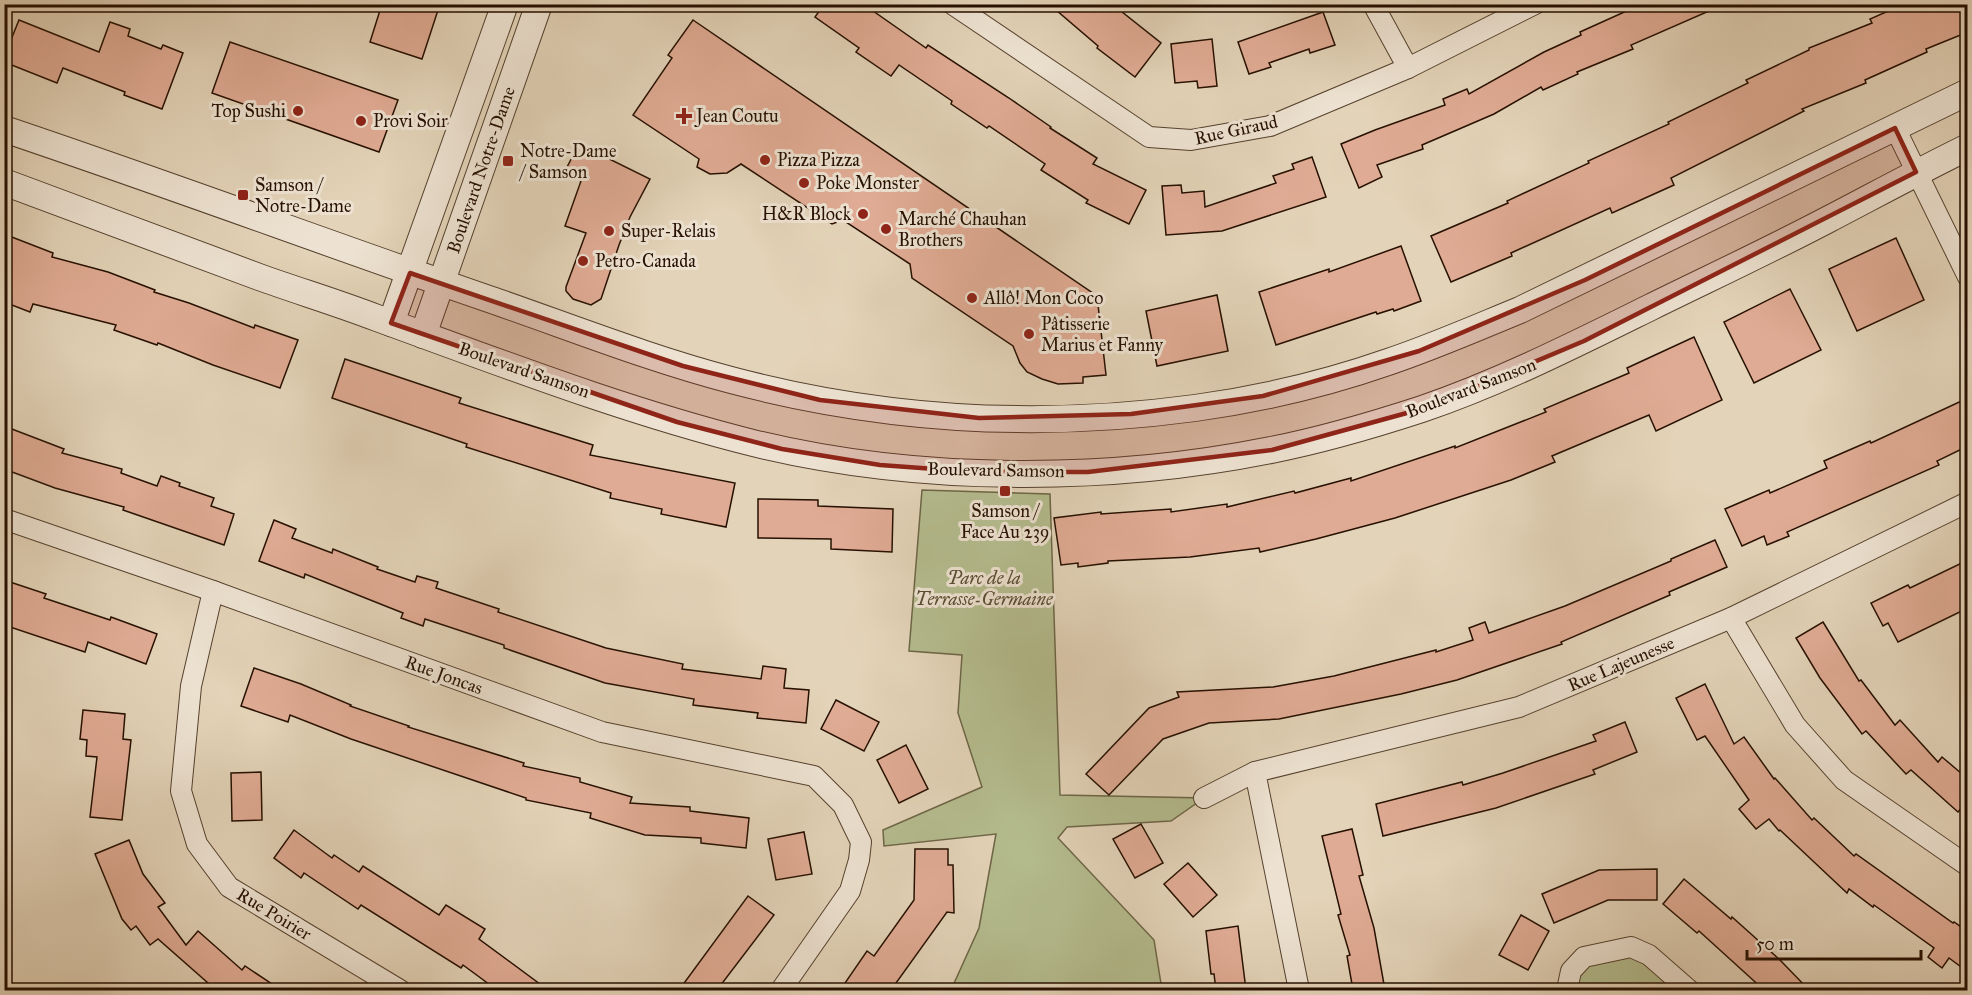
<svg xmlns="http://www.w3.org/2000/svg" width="1972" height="995" font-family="'IM FELL Great Primer',serif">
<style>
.green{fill:#b4bc8e;stroke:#6d6647;stroke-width:1.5}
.building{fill:#e0ab94;stroke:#261000;stroke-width:1.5}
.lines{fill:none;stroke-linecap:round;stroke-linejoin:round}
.minor-casing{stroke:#55412e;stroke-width:22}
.tertiary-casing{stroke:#55412e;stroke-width:28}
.minor{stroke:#ede2d1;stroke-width:20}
.tertiary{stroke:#ede2d1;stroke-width:26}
.marked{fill:#8f2418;fill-opacity:0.2;stroke:#8f2418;stroke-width:4.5;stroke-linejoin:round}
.poi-dot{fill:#8f2418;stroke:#ede2d1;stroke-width:2}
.labels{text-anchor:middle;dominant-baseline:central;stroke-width:6;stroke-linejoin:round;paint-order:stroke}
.poi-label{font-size:18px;fill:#261000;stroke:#ede2d1;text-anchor:start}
.street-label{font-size:18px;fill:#261000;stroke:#ede2d1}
.park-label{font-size:18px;font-style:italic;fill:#584c32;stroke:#ede2d1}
</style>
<rect width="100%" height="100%" fill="#e3d3b8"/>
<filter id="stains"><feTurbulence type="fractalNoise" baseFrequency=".00333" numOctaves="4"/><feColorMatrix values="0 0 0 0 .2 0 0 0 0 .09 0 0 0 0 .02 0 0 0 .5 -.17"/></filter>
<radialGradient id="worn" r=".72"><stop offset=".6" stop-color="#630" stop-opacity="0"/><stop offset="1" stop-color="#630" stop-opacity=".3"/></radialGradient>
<g class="green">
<polygon points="922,490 1050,494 1060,795 1204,798 1171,821 1067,827 1058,838 1154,940 1162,990 951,990 979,928 996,834 884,846 883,830 982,787 958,713 962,655 909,651"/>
<polygon points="1631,947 1689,990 1567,990 1584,957"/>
</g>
<g class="building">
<polygon points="382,4 440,4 422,59 370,42"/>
<polygon points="824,4 863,4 926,48 928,45 1009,98 1051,127 1050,128 1097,158 1093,164 1146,190 1129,224 1086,203 1088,200 1041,170 1045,164 989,126 987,128 951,104 952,101 899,65 891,76 856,52 859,48 815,17"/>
<polygon points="1049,4 1112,4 1161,43 1135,77 1097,48 1098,46"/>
<polygon points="1642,4 1725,4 1631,45 1633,49 1577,72 1578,74 1543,90 1541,87 1494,114 1422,145 1423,149 1377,165 1382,177 1359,188 1341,144 1375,130 1445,105 1443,99 1467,89 1469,94 1544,52 1581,35 1580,32"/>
<polygon points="1904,4 1968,4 1968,32 1926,49 1927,52 1865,80 1866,83 1802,109 1804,111 1671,178 1674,185 1612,213 1610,208 1511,253 1512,256 1451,282 1431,236 1508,203 1507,201 1589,163 1588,161 1669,124 1668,122 1748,83 1746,80 1809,50 1809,48 1872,23 1870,19"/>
<polygon points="1323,12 1335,45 1310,53 1309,49 1269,63 1271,67 1249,74 1238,42"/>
<polygon points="19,20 99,52 110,22 130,29 128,36 161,49 163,45 183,53 162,109 124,95 125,92 63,68 57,83 4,62 4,57"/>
<polygon points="693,20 1097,296 1106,375 1083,377 1083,383 1058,384 1042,379 1027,372 1020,363 1013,346 912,278 910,264 843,220 832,224 741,164 727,173 710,174 697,167 699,159 633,115 672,58 668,55"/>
<polygon points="1212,39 1217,86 1198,88 1197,81 1175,83 1171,44"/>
<polygon points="230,42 398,100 379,152 212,93"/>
<polygon points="579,144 650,179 630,217 619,245 601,299 591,305 573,299 566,291 566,287 586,233 565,226 581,181 564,173"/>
<polygon points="1312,157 1326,197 1222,231 1166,235 1162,186 1181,185 1182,193 1204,191 1205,207 1276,183 1273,176 1294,169 1292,164"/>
<polygon points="4,234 53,253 52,257 108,272 155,290 154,292 189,303 254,328 255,325 298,340 280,388 213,365 158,343 157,345 114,330 116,325 33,304 30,312 4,302"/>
<polygon points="1896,238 1924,300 1857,331 1829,269"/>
<polygon points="1401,246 1421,301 1394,311 1393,309 1377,314 1376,312 1276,345 1259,292 1329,269 1329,272"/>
<polygon points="1790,289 1821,350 1754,383 1724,322"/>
<polygon points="1217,295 1228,351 1157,366 1146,311"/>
<polygon points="1694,337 1722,400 1656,431 1649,415 1552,456 1555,462 1511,480 1395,518 1316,539 1260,552 1259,548 1190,557 1108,561 1108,563 1078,567 1078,563 1061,565 1054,518 1101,512 1101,514 1171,509 1171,512 1227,504 1227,507 1294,491 1295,493 1351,478 1351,481 1455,446 1455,448 1546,412 1544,409 1629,373 1627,368"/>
<polygon points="345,359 461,398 459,403 593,445 590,455 735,483 726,527 661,514 662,509 610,498 611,493 466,447 467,444 332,398"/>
<polygon points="1968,398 1968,446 1937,461 1939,465 1787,532 1789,536 1767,545 1764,536 1742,546 1725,509 1769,490 1770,493 1827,468 1824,461 1870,441 1871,443"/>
<polygon points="4,426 64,449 62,453 122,469 121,473 157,486 161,476 180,483 179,486 214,498 211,506 234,514 224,545 123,510 124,507 55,488 4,469"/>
<polygon points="758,499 818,500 818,506 893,509 892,552 831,549 831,539 758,538"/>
<polygon points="274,520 296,529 292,538 332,553 333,549 378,567 377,569 415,582 417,576 438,582 436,588 499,609 498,612 606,648 683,664 682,669 761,679 763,666 786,669 784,688 809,690 806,723 757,718 758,713 693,705 694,699 605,683 504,648 504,645 425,619 423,626 401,618 403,613 305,574 304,578 259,561"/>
<polygon points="1715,540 1727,567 1669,592 1670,595 1561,642 1562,644 1457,680 1401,694 1279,719 1209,723 1163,739 1109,795 1086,774 1149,708 1179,697 1177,692 1273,687 1334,676 1436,650 1436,652 1473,640 1469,628 1485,622 1489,633 1565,606 1671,561 1671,559"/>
<polygon points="1968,560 1968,608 1898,642 1888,623 1883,626 1871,603 1908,585 1910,588"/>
<polygon points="4,580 46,594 44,598 110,620 111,617 157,634 146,664 88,642 85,652 4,625"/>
<polygon points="1823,622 1859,681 1861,680 1895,725 1900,720 1938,762 1942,757 1968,779 1968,801 1958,812 1911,770 1906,774 1866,731 1862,734 1820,678 1796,638"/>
<polygon points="254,668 301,684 351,705 350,706 409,726 408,727 524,763 523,766 580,778 580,782 632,797 630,803 690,807 690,811 749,818 746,848 701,843 701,838 645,835 590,818 591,813 526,800 526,798 351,739 290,715 288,722 241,706"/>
<polygon points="1705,684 1734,744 1744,737 1774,779 1775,778 1812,820 1814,818 1854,856 1856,854 1953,923 1954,922 1968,932 1968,972 1949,958 1942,968 1928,957 1934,948 1874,905 1873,907 1849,889 1847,893 1780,830 1779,831 1769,819 1756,829 1739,809 1749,800 1705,736 1697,740 1676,698"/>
<polygon points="836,700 879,722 864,751 821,729"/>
<polygon points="83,710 125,714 123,739 131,740 122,820 90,817 97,757 86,756 87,740 80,739"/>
<polygon points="1625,722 1637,752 1593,770 1595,774 1496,808 1383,836 1376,804 1462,782 1463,785 1503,773 1596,741 1593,735"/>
<polygon points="906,745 928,789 899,803 877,760"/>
<polygon points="261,772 262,820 232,821 231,773"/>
<polygon points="1141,824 1163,863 1135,878 1113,839"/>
<polygon points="1352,829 1363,875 1359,876 1374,928 1385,990 1353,990 1347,956 1350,955 1338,915 1341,914 1322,836"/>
<polygon points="294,830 332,858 334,855 359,872 363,866 439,915 446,905 485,929 479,939 548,990 497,990 463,965 461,968 361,905 358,909 304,873 301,878 274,858"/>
<polygon points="804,832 812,874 776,880 768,839"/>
<polygon points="129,840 143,874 165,903 158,907 186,945 198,931 242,970 245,966 281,990 216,990 158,939 150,945 136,926 131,930 122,919 95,854"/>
<polygon points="915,849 948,849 948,865 953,865 954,913 947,912 891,990 855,990 845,983 867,951 874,956 914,900"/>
<polygon points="1188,863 1217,895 1193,917 1164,884"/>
<polygon points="1657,869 1657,900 1608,900 1554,923 1542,894 1599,870"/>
<polygon points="1684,879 1731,919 1732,917 1780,960 1809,990 1764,990 1699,931 1697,933 1663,904"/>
<polygon points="748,896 774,915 717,990 679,990"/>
<polygon points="1521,915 1549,931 1528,970 1499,955"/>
<polygon points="1238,926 1246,990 1216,990 1214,974 1211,974 1206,931"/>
</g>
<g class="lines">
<g class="minor-casing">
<g id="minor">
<polyline points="952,4 1149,137 1191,140 1270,126 1408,68 1535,4"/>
<polyline points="1373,4 1408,68"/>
<polyline points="1895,128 1968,277"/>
<polyline points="4,519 213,591 602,732 814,776 843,805 861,842 859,860 850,891 781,990"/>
<polyline points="213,591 191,686 181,791 197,844 229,887 400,990"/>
<polyline points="1731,618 1795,725 1844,780 1968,866"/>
<polyline points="1204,798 1255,772"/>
<polyline points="1299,990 1255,772 1519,707 1731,618 1968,502"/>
<polyline points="1567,990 1571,971 1584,957 1631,947 1649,955 1689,990"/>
</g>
</g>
<g class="tertiary-casing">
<g id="tertiary">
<path d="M4,129C165,183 323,242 483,297C565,325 647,358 731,380C882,420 1040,429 1195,408C1260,399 1325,384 1388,362C1433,347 1476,328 1520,310L1968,92"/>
<path d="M4,182C89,214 174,246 259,277C298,291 338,303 377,318C501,363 625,411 753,443C916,483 1107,483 1271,450C1322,440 1373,425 1422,409C1501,382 1576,344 1651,307C1710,278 1770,250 1829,219C1875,195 1921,170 1968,147"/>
<polyline points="391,323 505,4"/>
<polyline points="423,335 539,4"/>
</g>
</g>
<use href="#minor" class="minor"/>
<use href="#tertiary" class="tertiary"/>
</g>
<path class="marked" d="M1895,128L1916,172L1584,341L1425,408L1272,450L1088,472H976L880,465L782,449L677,422L391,323L410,273L683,366L820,400L979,418L1131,414L1263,396L1419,351L1585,280Z"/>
<g class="poi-dot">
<circle cx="298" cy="111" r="6"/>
<path d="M681 107h6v6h6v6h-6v6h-6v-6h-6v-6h6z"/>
<circle cx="361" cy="121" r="6"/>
<circle cx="765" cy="160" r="6"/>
<rect x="502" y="155" width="12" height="12" rx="3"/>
<circle cx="804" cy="183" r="6"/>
<rect x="237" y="189" width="12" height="12" rx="3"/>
<circle cx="863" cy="214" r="6"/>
<circle cx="886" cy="229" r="6"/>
<circle cx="609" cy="231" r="6"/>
<circle cx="583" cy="261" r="6"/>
<circle cx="972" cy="298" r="6"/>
<circle cx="1029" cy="334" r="6"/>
<rect x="999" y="485" width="12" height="12" rx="3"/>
</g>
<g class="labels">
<g class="poi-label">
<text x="286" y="111" text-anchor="end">Top Sushi</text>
<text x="696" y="116">Jean Coutu</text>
<text x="373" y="121">Provi Soir</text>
<text x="520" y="151">Notre-Dame<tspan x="520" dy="21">/ Samson</tspan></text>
<text x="777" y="160">Pizza Pizza</text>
<text x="816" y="183">Poke Monster</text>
<text x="255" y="185">Samson /<tspan x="255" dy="21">Notre-Dame</tspan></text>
<text x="851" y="214" text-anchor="end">H&amp;R Block</text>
<text x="898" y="219">Marché Chauhan<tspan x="898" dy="21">Brothers</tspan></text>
<text x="621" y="231">Super-Relais</text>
<text x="595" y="261">Petro-Canada</text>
<text x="984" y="298">Allô! Mon Coco</text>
<text x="1041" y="324">Pâtisserie<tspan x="1041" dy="21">Marius et Fanny</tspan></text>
<text x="1005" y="511" text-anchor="middle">Samson /<tspan x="1005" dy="21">Face Au 239</tspan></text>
</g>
<g class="street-label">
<text transform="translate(1236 130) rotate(-12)">Rue Giraud</text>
<text transform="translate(481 170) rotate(-71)">Boulevard Notre-Dame</text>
<text transform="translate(524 370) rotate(19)">Boulevard Samson</text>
<text transform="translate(1471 388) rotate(-21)">Boulevard Samson</text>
<text transform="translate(996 470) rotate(1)">Boulevard Samson</text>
<text transform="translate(1621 664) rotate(-23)">Rue Lajeunesse</text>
<text transform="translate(444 675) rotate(20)">Rue Joncas</text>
<text transform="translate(274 914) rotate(31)">Rue Poirier</text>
</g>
<g class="park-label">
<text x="984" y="578">Parc de la<tspan x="984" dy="21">Terrasse-Germaine</tspan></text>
</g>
</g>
<rect width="1972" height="995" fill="none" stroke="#e3d3b8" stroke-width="24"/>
<rect x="6" y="6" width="1960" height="983" fill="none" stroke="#261000" stroke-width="3"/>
<rect x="12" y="12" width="1948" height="971" fill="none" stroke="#261000" stroke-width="1.5"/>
<path d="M1747 950v9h174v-9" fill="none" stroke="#261000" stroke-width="3"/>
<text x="1756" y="950" font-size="18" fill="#261000" stroke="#ede2d1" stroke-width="4.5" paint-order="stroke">50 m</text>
<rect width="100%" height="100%" filter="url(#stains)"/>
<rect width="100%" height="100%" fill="url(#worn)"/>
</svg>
